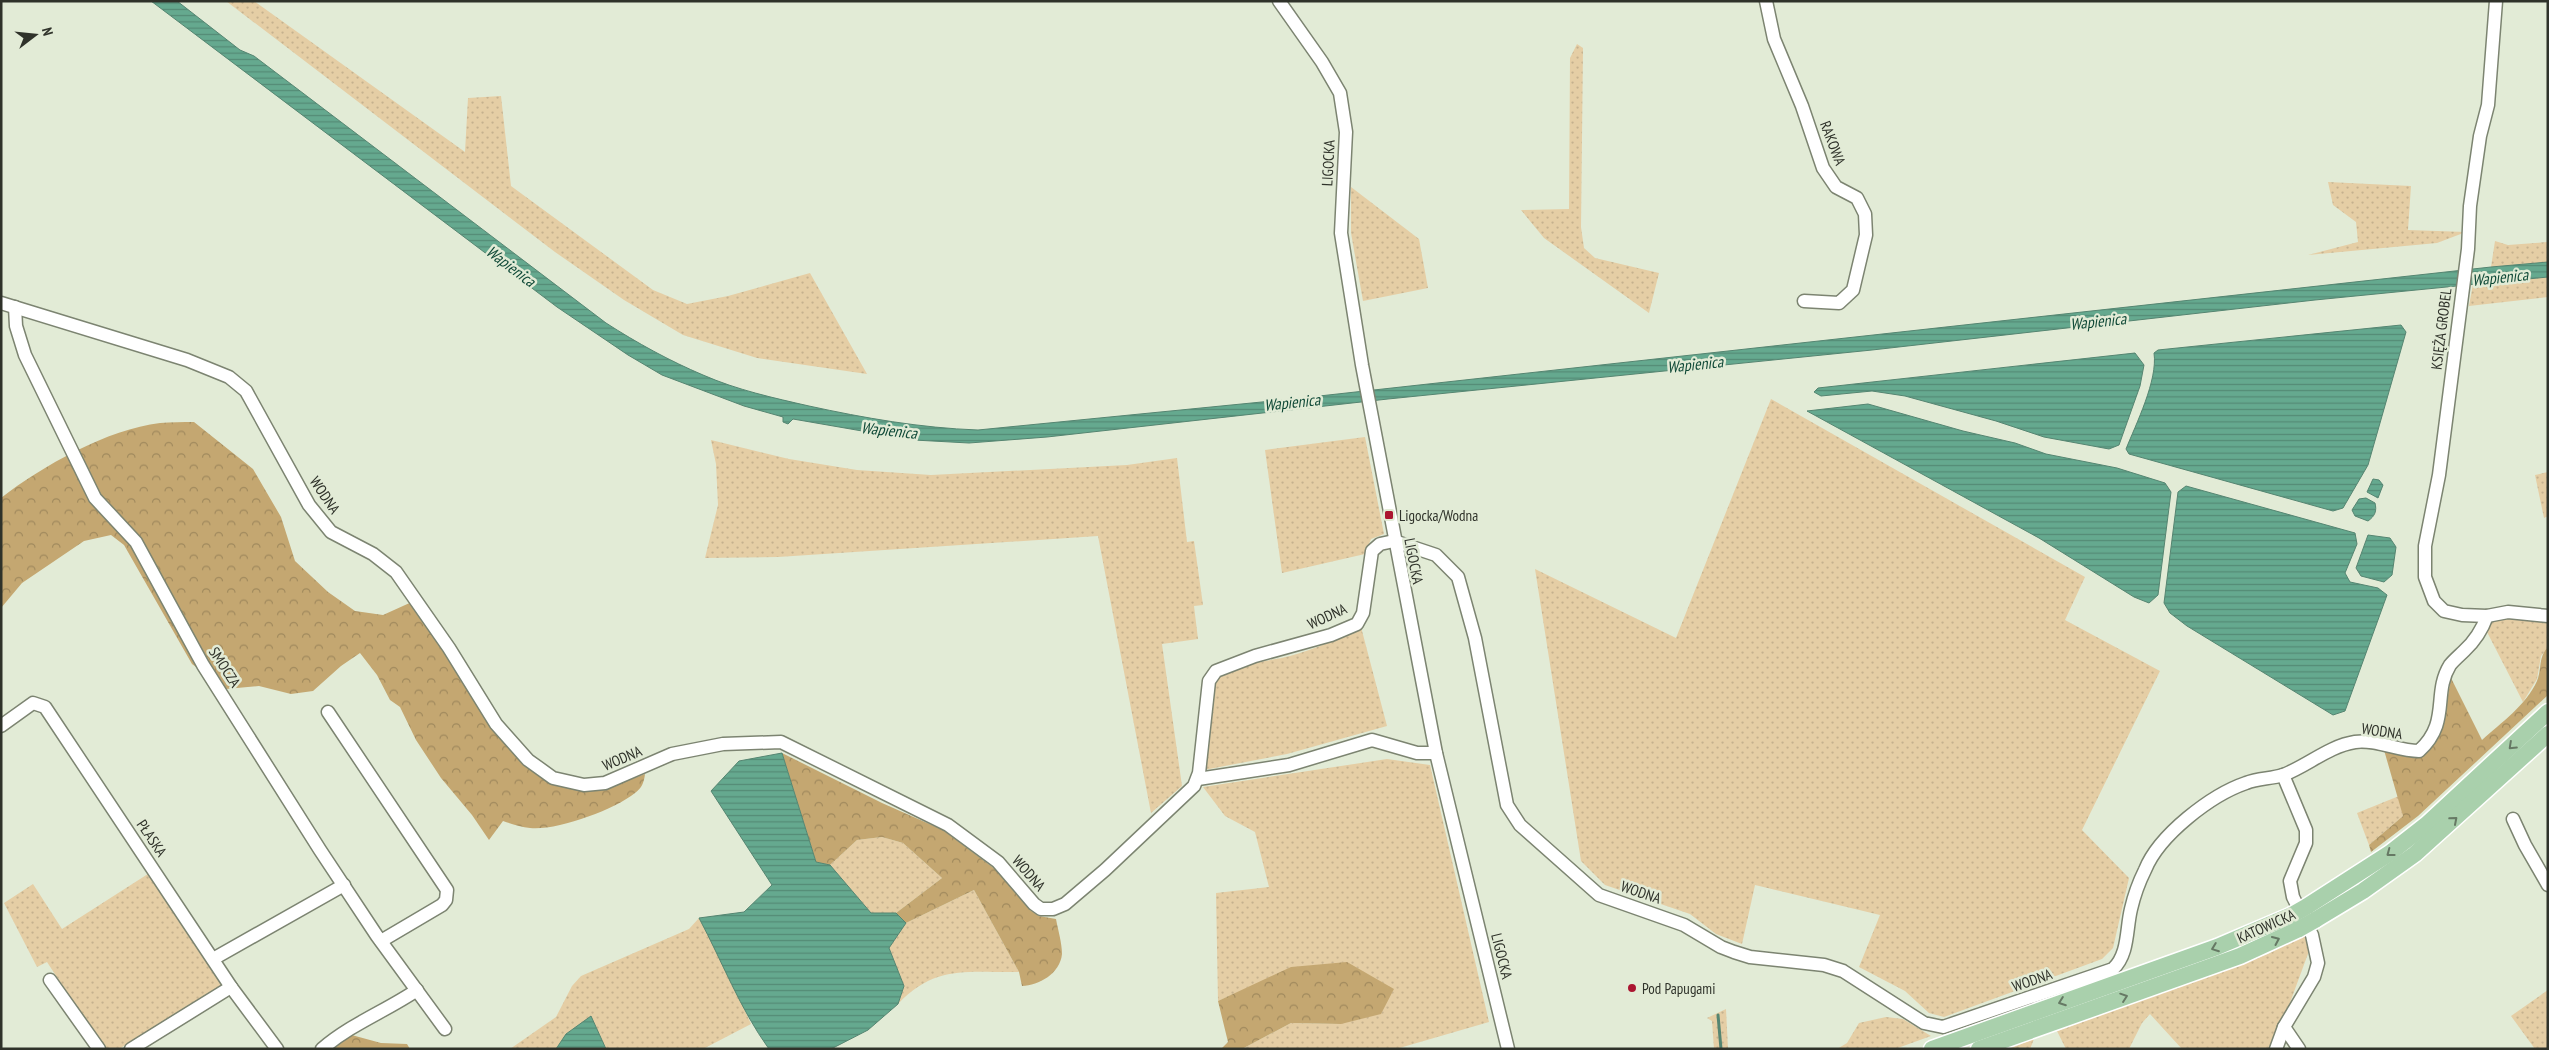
<svg xmlns="http://www.w3.org/2000/svg" width="2549" height="1050" font-family="'PT Sans Narrow',sans-serif">
<style>
.grass{fill:url(#grass-dots)}
.forest{fill:url(#forest-crowns)}
.water{fill:url(#water-rules);stroke:#558571}
.lines{fill:none;stroke-linecap:round;stroke-linejoin:round}
.stream{stroke:#558571;stroke-width:3}
.minor-casing{stroke:#7c8471;stroke-width:15}
.major-casing{stroke:#fff;stroke-width:19}
.minor{stroke:#fff;stroke-width:12}
.major{stroke:#a9d0ac;stroke-width:16}
.major-bridge-casing{stroke:#fff;stroke-width:19;stroke-linecap:butt}
.major-bridge{stroke:#a9d0ac;stroke-width:16}
.oneway{stroke:#667964}
.poi-dot{fill:#ab1531;stroke:#e2ebd6;stroke-width:2}
.labels{text-anchor:middle;dominant-baseline:central;stroke-width:5;stroke-linejoin:round;paint-order:stroke}
.street-label{font-size:15px;fill:#2f322a;stroke:#e2ebd6}
.poi-label{font-size:15px;fill:#2f322a;stroke:#e2ebd6;text-anchor:start}
.water-label{font-size:16px;font-style:italic;fill:#0f4937;stroke:#e2ebd6}
</style>
<defs>
<pattern id="grass-dots" width="8" height="8" patternUnits="userSpaceOnUse" patternTransform="scale(1.25)"><rect width="8" height="8" fill="#e5cea5"/><path d="M2 2h.1M6 6h.1" fill="none" stroke="#c5b18e" stroke-width="1.8" stroke-linecap="round"/></pattern>
<pattern id="forest-crowns" width="20" height="18" patternUnits="userSpaceOnUse" patternTransform="scale(1.25)"><rect width="20" height="18" fill="#c4a771"/><path d="M2 6a3 3 0 1 1 6 0M12 15a3 3 0 1 1 6 0" fill="none" stroke="#a0895d"/></pattern>
<pattern id="water-rules" width="6" height="5" patternUnits="userSpaceOnUse" patternTransform="scale(1.25)"><rect width="6" height="5" fill="#65a98f"/><path d="M0 2.5h6" fill="none" stroke="#548a75"/></pattern>
</defs>
<rect width="100%" height="100%" fill="#e2ebd6"/>
<g class="grass">
<polygon points="226,1 254,1 465,152 468,98 501,96 511,186 653,290 687,304 728,296 810,273 867,374 757,358 683,335 624,300 555,252"/>
<polygon points="1577,44 1583,48 1581,227 1584,248 1595,258 1659,273 1649,313 1544,238 1521,210 1569,209 1570,58"/>
<polygon points="2328,182 2411,186 2408,230 2466,232 2437,243 2308,255 2358,242 2356,222 2333,205"/>
<polygon points="1351,187 1419,239 1428,288 1363,301 1351,233"/>
<polygon points="2495,241 2508,245 2548,242 2548,262 2491,267"/>
<polygon points="2548,277 2548,297 2469,306 2473,284"/>
<polygon points="1771,399 2085,577 2065,620 2160,671 2082,830 2129,878 2113,948 2102,959 1944,1017 1929,1013 1905,991 1859,967 1880,915 1755,885 1742,944 1716,934 1690,914 1605,885 1581,861 1535,569 1676,638"/>
<polygon points="1365,437 1384,534 1371,539 1365,554 1282,573 1265,450"/>
<polygon points="711,440 789,459 857,470 931,475 1127,465 1177,458 1187,542 1194,541 1203,605 1194,606 1198,639 1162,644 1182,786 1151,813 1098,536 778,557 705,558 718,505 716,464"/>
<polygon points="2548,472 2548,516 2544,518 2535,475"/>
<polygon points="2510,617 2548,623 2548,648 2541,656 2537,679 2523,702 2487,632 2492,621"/>
<path d="M1361,627L1387,726L1287,754L1204,770L1215,682C1229,663 1268,662 1290,656C1315,649 1338,639 1361,627Z"/>
<polygon points="1387,759 1430,765 1489,1022 1396,1049 1242,1049 1291,1023 1341,1024 1250,987 1218,1001 1216,893 1269,887 1255,832 1225,816 1203,787"/>
<polygon points="2399,796 2403,816 2369,845 2357,813"/>
<polygon points="882,837 903,843 942,878 896,913 871,913 830,865 857,840"/>
<polygon points="151,872 223,984 119,1049 104,1049 47,962 37,967 4,903 33,884 62,929"/>
<path d="M974,890L1019,972C968,973 936,964 898,1004L904,986L889,948L906,923Z"/>
<polygon points="699,918 727,971 751,1024 703,1049 606,1049 591,1017 566,1034 556,1049 510,1049 556,1017 572,986 581,976 689,929"/>
<polygon points="2306,934 2309,951 2273,1049 2182,1049 2150,1014 2142,1023 2129,1049 2066,1049 2057,1031 2268,954"/>
<polygon points="2548,990 2548,1049 2535,1049 2511,1016"/>
<polygon points="1726,1009 1728,1049 1714,1049 1712,1021 1707,1018"/>
<polygon points="1886,1017 1903,1019 1931,1036 1895,1049 1837,1049 1847,1043 1859,1023"/>
<polygon points="2034,1039 2030,1049 2008,1049"/>
</g>
<g class="forest">
<path d="M194,422L253,469L281,517L295,561L328,592L355,611L383,615L414,601L491,726L524,765L551,783L610,787L645,774C644,782 642,788 635,793C614,810 556,831 530,828C521,827 512,824 503,821L489,840L472,815L441,778L416,740L400,707L390,700L377,675L360,653L341,666L313,691L291,694L259,686L226,689L192,664L124,545L111,535L84,541L22,583L1,608V498C42,466 108,429 160,423C171,422 183,422 194,422Z"/>
<path d="M2547,648L2548,695L2418,816L2371,852L2369,845L2403,816L2384,750L2435,742L2443,724L2451,678L2482,740C2501,723 2526,705 2537,681C2542,669 2538,659 2547,648Z"/>
<path d="M782,753L882,803L943,830L995,869L1030,910L1039,916L1056,919C1058,930 1062,943 1062,954C1060,974 1039,985 1022,986L1019,972L974,890L906,923L896,913L942,878L903,843L882,837L857,840L830,865L816,862Z"/>
<polygon points="1347,962 1394,989 1381,1014 1341,1024 1291,1023 1242,1049 1221,1049 1228,1042 1218,1001 1291,967"/>
<polygon points="348,1034 381,1043 407,1044 410,1049 330,1049"/>
</g>
<g class="water">
<path d="M151,1H177L240,50L254,56L606,323C637,343 670,361 703,375C737,390 774,398 809,406C864,418 921,428 978,430L1292,399L2491,267L2548,262V277L2315,300L1872,350L1388,399L1047,437L969,443L914,440L793,419L788,424L783,422V417L744,406L662,375L628,355L557,307Z"/>
<path d="M2401,325L2406,332L2368,465L2343,508L2333,511L2129,454L2126,449C2136,424 2158,380 2154,353L2158,350Z"/>
<polygon points="2135,353 2144,365 2140,386 2119,445 2109,449 2044,437 1996,421 1905,396 1872,391 1821,396 1814,392 1818,388"/>
<polygon points="1868,404 1963,431 2015,443 2046,454 2117,468 2165,483 2171,492 2158,595 2149,603 2134,597 2039,538 1807,411"/>
<polygon points="2373,479 2379,480 2383,485 2378,498 2367,492"/>
<polygon points="2186,486 2355,533 2357,544 2345,573 2350,582 2378,588 2387,595 2345,711 2333,715 2187,626 2170,613 2164,603 2178,492"/>
<path d="M2366,498L2375,503C2377,511 2375,516 2368,521L2355,516L2352,510L2359,499Z"/>
<polygon points="2368,535 2390,538 2396,547 2392,575 2384,582 2361,576 2356,568"/>
<path d="M782,753L816,862L830,865L871,913H896L906,923L889,948L904,986L898,1004L868,1030L831,1049H769C740,1009 722,961 699,918L744,912L772,885L711,791L739,761Z"/>
<polygon points="591,1016 606,1049 556,1049 566,1034"/>
</g>
<g class="lines">
<polyline class="stream" points="1718,1015 1721,1049"/>
<g class="minor-casing">
<g id="minor">
<polyline points="1279,1 1322,62 1340,93 1346,132 1341,233 1362,365 1436,753 1508,1049"/>
<polyline points="1766,1 1774,39 1802,106 1823,168 1836,187 1857,198 1865,214 1866,235 1853,290 1839,303 1804,301"/>
<polyline points="2496,1 2488,105 2480,136 2470,206 2468,249 2439,475 2425,546 2425,577 2434,601 2444,611 2462,615 2487,616 2508,612 2548,616"/>
<path d="M1,303L187,360L229,377L246,391L309,505L331,532L373,554L396,572L449,648L496,724L528,760L553,778L584,785L605,783L672,754L723,744L781,742L948,825L998,862L1034,904L1041,909H1053L1065,904L1105,870L1194,786L1199,773L1209,681L1216,671L1255,656L1331,635L1357,624L1363,613L1372,551L1380,544L1394,541L1436,555L1458,577L1475,638L1507,805L1520,825L1599,895L1684,925L1721,947L1734,952L1750,957L1824,965L1843,971L1924,1023L1943,1027L2113,969C2129,954 2126,929 2131,909C2134,896 2139,882 2145,870C2159,835 2211,795 2246,783C2258,778 2271,779 2283,775C2307,766 2329,746 2355,742C2376,739 2398,751 2419,751C2451,722 2432,694 2450,665C2454,660 2460,655 2464,651C2476,640 2482,630 2487,616"/>
<polyline points="15,307 16,326 25,355 95,498 136,542 203,665 320,850 377,936 445,1029"/>
<polyline points="328,712 447,890 446,900 442,905 381,941"/>
<polyline points="1,726 33,703 45,707 231,987 277,1049"/>
<polyline points="1198,779 1289,765 1372,740 1417,753 1436,753"/>
<polyline points="2513,819 2525,845 2548,885"/>
<polyline points="213,959 344,885"/>
<polyline points="50,980 99,1049"/>
<polyline points="2284,1027 2299,1049"/>
<polyline points="131,1049 231,987"/>
<path d="M322,1049C351,1024 386,1011 417,990"/>
<polyline points="2276,1049 2284,1027 2314,977 2318,963 2312,935 2293,897 2290,881 2306,843 2306,830 2283,775"/>
</g>
</g>
<g class="major-casing">
<g id="major">
<polyline points="2306,907 2390,853 2427,824 2548,712"/>
<polyline points="2315,920 2363,891 2415,854 2548,734"/>
<polyline points="1932,1049 2217,947 2292,915"/>
<polyline points="1979,1049 2240,956 2299,929"/>
</g>
</g>
<use href="#minor" class="minor"/>
<use href="#major" class="major"/>
<g class="major-bridge-casing">
<g id="major-bridge">
<polyline points="2292,915 2306,907"/>
<polyline points="2299,929 2315,920"/>
</g>
</g>
<use href="#major-bridge" class="major-bridge"/>
</g>
<defs><path id="oneway-chevron" d="M-2-3.5L2.5 0L-2 3.5" fill="none" stroke-width="1.6" stroke-linecap="round" stroke-linejoin="round" transform="scale(1.25)"/></defs>
<g class="oneway">
<use href="#oneway-chevron" transform="translate(2512 746) rotate(137)"/>
<use href="#oneway-chevron" transform="translate(2454 820) rotate(-41)"/>
<use href="#oneway-chevron" transform="translate(2390 853) rotate(143)"/>
<use href="#oneway-chevron" transform="translate(2276 940) rotate(-24)"/>
<use href="#oneway-chevron" transform="translate(2215 948) rotate(159)"/>
<use href="#oneway-chevron" transform="translate(2124 997) rotate(-19)"/>
<use href="#oneway-chevron" transform="translate(2062 1002) rotate(160)"/>
</g>
<g class="poi-dot">
<rect x="1384" y="510" width="10" height="10" rx="2.5"/>
<circle cx="1632" cy="988" r="5"/>
</g>
<g class="labels">
<g class="street-label">
<text transform="translate(1833 143) rotate(69)">RAKOWA</text>
<text transform="translate(1328 163) rotate(-87)">LIGOCKA</text>
<text transform="translate(2441 329) rotate(-83)">KSIĘŻA GROBEL</text>
<text transform="translate(325 495) rotate(56)">WODNA</text>
<text transform="translate(1414 561) rotate(79)">LIGOCKA</text>
<text transform="translate(1327 616) rotate(-24)">WODNA</text>
<text transform="translate(225 667) rotate(57)">SMOCZA</text>
<text transform="translate(2382 731) rotate(8)">WODNA</text>
<text transform="translate(622 758) rotate(-23)">WODNA</text>
<text transform="translate(152 838) rotate(56)">PŁASKA</text>
<text transform="translate(1029 873) rotate(49)">WODNA</text>
<text transform="translate(1641 892) rotate(19)">WODNA</text>
<text transform="translate(2266 926) rotate(-24)">KATOWICKA</text>
<text transform="translate(1502 956) rotate(76)">LIGOCKA</text>
<text transform="translate(2032 980) rotate(-19)">WODNA</text>
</g>
<g class="poi-label">
<text x="1399" y="515">Ligocka/Wodna</text>
<text x="1642" y="988">Pod Papugami</text>
</g>
<g class="water-label">
<text transform="translate(511 266) rotate(37)">Wapienica</text>
<text transform="translate(2500 277) rotate(-6)">Wapienica</text>
<text transform="translate(2098 321) rotate(-6)">Wapienica</text>
<text transform="translate(1695 364) rotate(-6)">Wapienica</text>
<text transform="translate(1292 402) rotate(-6)">Wapienica</text>
<text transform="translate(889 430) rotate(6)">Wapienica</text>
</g>
</g>
<rect width="2549" height="1050" fill="none" stroke="#2f322a" stroke-width="5"/>
<g transform="translate(35 35) rotate(74)" stroke="#e2ebd6" stroke-width="4" paint-order="stroke">
<path d="M0-4L9 19L0 12L-9 19Z" fill="#2f322a"/>
<text y="-8" font-size="14" font-weight="bold" text-anchor="middle" fill="#2f322a">N</text>
</g>
</svg>
